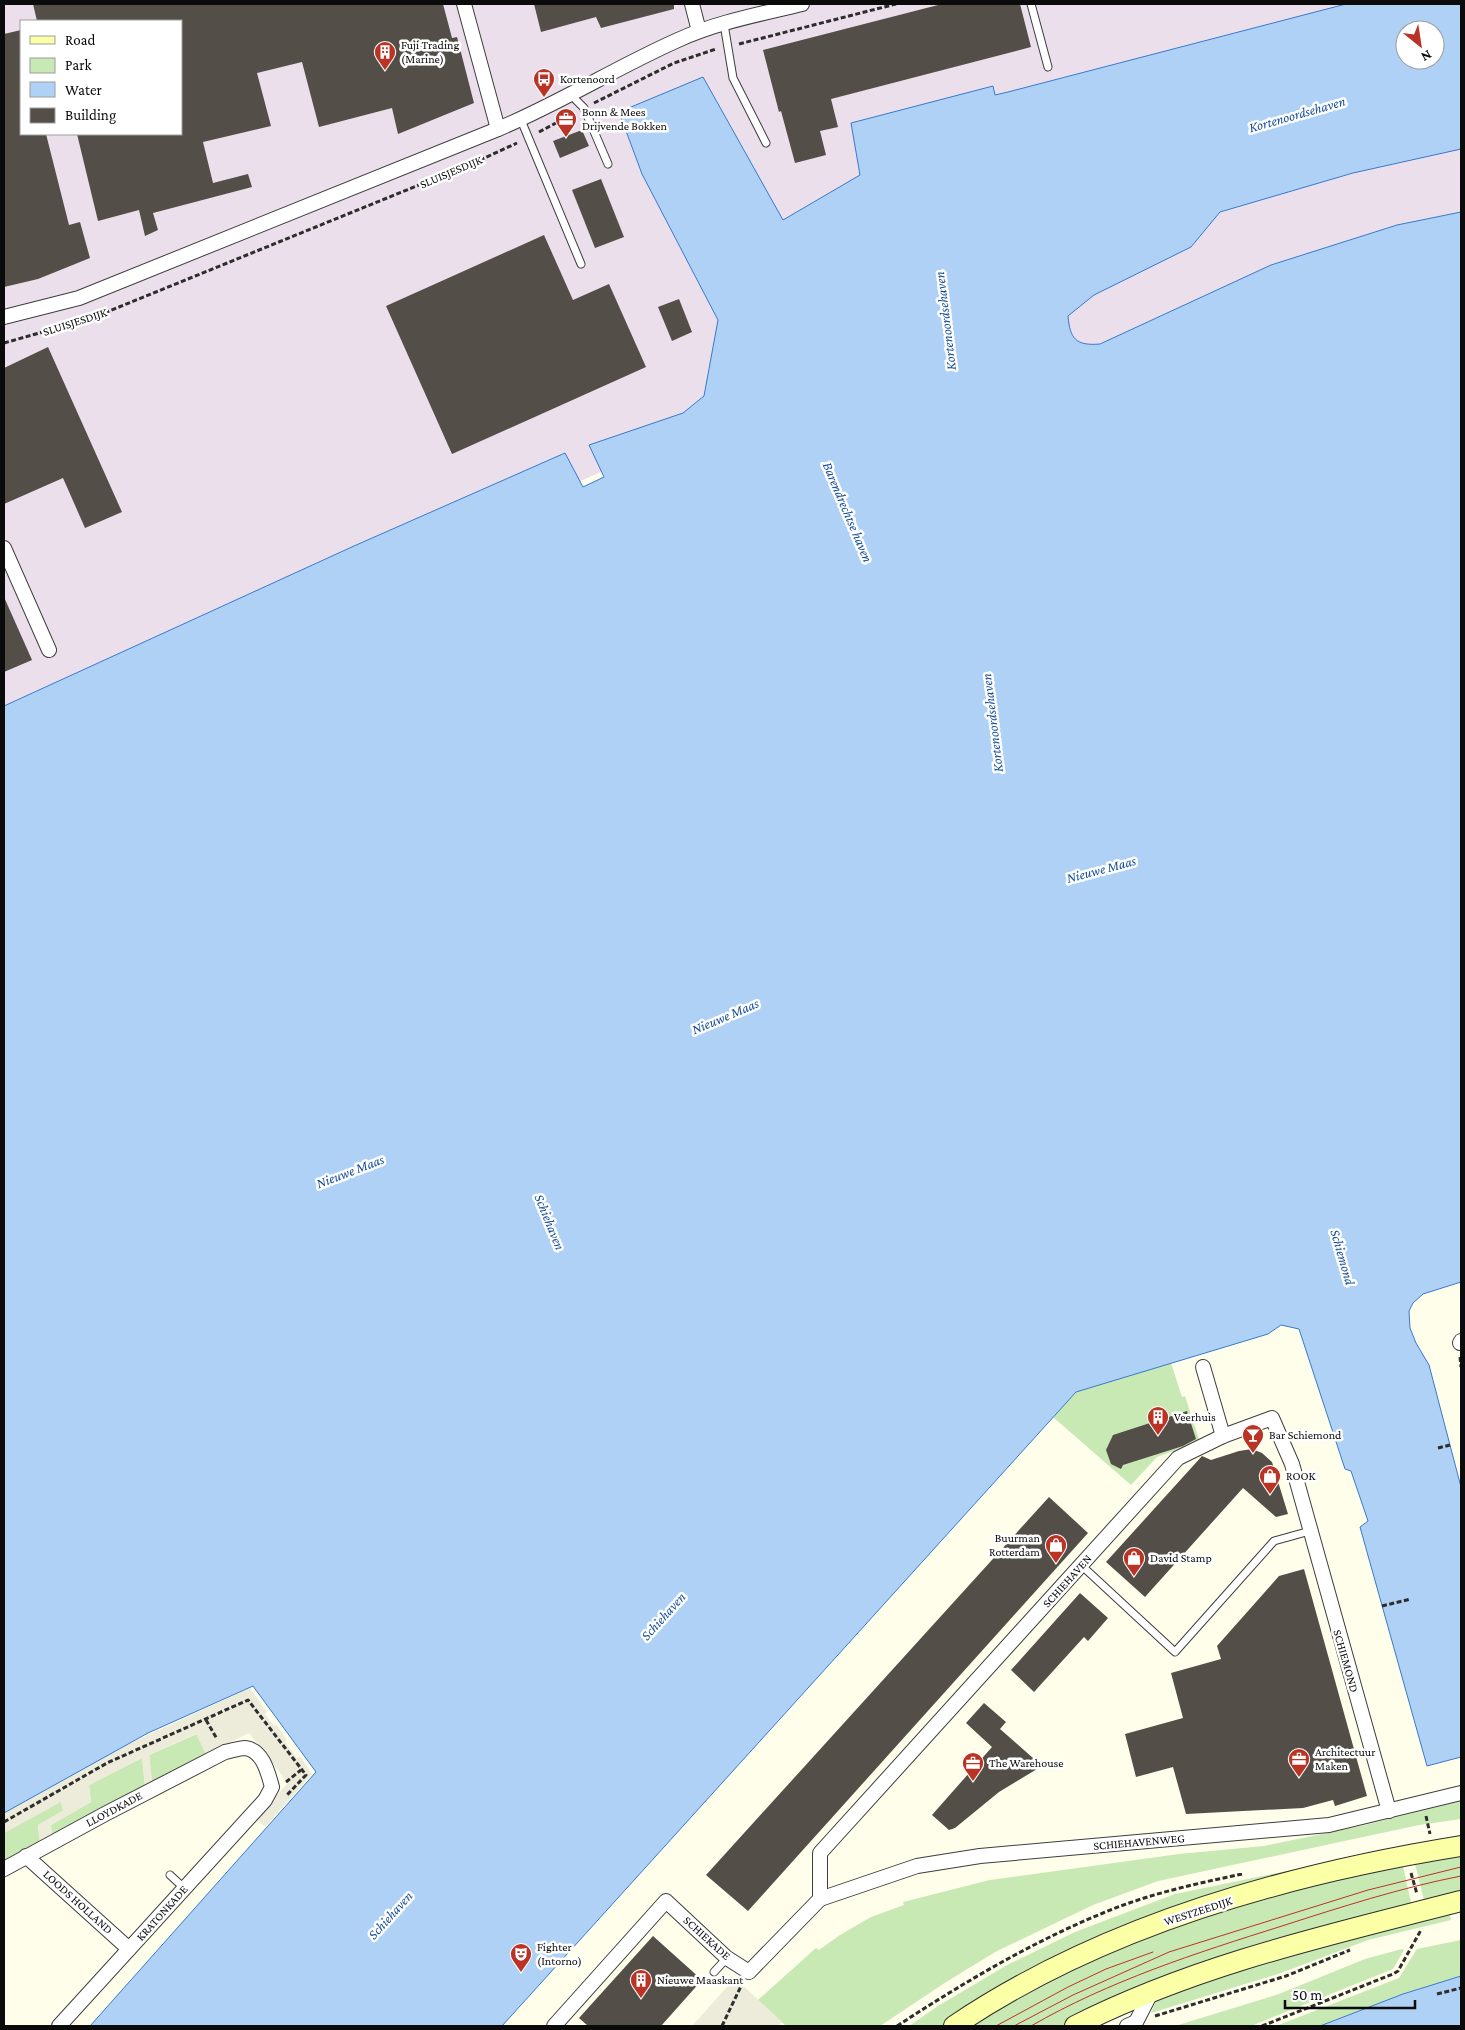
<svg xmlns="http://www.w3.org/2000/svg" width="1465" height="2030" font-family="'Crimson Pro',serif">
<style>
.industrial{fill:#eadfea;fill-rule:evenodd}
.green{fill:#c8e8b4}
.plaza{fill:#edebda}
.water{fill:#afd1f5;stroke:#377acc;fill-rule:evenodd}
.building{fill:#544e48}
.lines{fill:none;stroke-linecap:round;stroke-linejoin:round}
.lane-casing{stroke:#3e3e3e;stroke-width:9}
.street-casing{stroke:#3e3e3e;stroke-width:16}
.secondary-casing{stroke:#2d2d2d;stroke-width:22}
.path{stroke:#2d2d2d;stroke-width:3;stroke-dasharray:5 2.5;stroke-linecap:butt}
.lane{stroke:#fff;stroke-width:7}
.street{stroke:#fff;stroke-width:14}
.secondary{stroke:#fbffa5;stroke-width:20}
.tram{stroke:#ba3425;stroke-width:1}
.labels{text-anchor:middle;dominant-baseline:central;stroke-width:5;stroke-linejoin:round;paint-order:stroke}
.poi-label{font-size:12px;fill:#0b0b0b;stroke:#fff;text-anchor:start}
.street-label{font-size:12px;fill:#0b0b0b;stroke:#fff}
.water-label{font-size:14px;font-style:italic;fill:#164d9b;stroke:#fff}
</style>
<rect width="100%" height="100%" fill="#fffeea"/>
<path class="industrial" d="M4,4H1461V229L1091,365L717,421L4,734ZM21,21H181V134H21ZM1405,30H1435V60H1405Z"/>
<g class="green">
<polygon points="1171,1363 1182,1397 1185,1396 1200,1442 1157,1457 1131,1485 1053,1417 1076,1392"/>
<polygon points="197,1734 206,1754 152,1782 149,1755"/>
<polygon points="142,1758 145,1786 52,1835 51,1825 91,1802 89,1785"/>
<polygon points="61,1801 63,1811 38,1825 40,1842 4,1862 4,1833"/>
<polygon points="1461,1801 1461,1819 1419,1825 1158,1881 1093,1905 997,1951 946,1982 880,2026 786,2026 758,2000 816,1948 819,1950 840,1935 871,1917 904,1905 903,1902 990,1880 1179,1854 1264,1846 1361,1826"/>
<polygon points="1461,1835 1461,1838 1255,1887 956,2017 942,2026 909,2026 938,2006 1007,1965 1075,1932 1175,1894"/>
<polygon points="1461,1853 1461,1895 1425,1904 1414,1860"/>
<polygon points="1402,1862 1412,1907 1102,2006 1061,2026 967,2026 992,2010 1118,1947 1205,1914"/>
<path d="M1450,1914L1451,1920L1368,1940L1281,1973L1151,2013L1157,1999C1253,1965 1350,1936 1450,1914Z"/>
<polygon points="1461,1940 1461,1976 1403,1994 1320,2026 1276,2026 1399,1978 1417,1949"/>
<polygon points="1402,1949 1404,1950 1393,1969 1251,2026 1175,2026 1279,1994 1365,1959"/>
</g>
<g class="plaza">
<polygon points="250,1688 267,1712 265,1714 274,1726 276,1724 287,1740 285,1742 297,1758 300,1756 312,1774 265,1827 256,1818 288,1783 249,1733 206,1754 196,1734 149,1755 152,1782 145,1786 142,1758 89,1785 91,1802 51,1825 52,1835 40,1842 38,1825 63,1811 61,1802 4,1833 4,1812 103,1756"/>
<polygon points="735,1978 782,2022 778,2026 692,2026"/>
</g>
<g class="water">
<path d="M1346,4H1461V149L1353,173L1220,212L1191,247L1094,295L1068,316C1070,339 1076,346 1100,344L1271,265L1397,225L1461,212V1282L1423,1294L1413,1303L1409,1311L1410,1328L1416,1343L1429,1365L1461,1487V1757L1427,1766L1360,1527L1368,1521L1351,1471L1345,1469L1299,1329L1281,1325L1268,1334L1076,1392L502,2026H90L316,1772L253,1686L148,1733L4,1813V706L354,546L565,453L583,487L604,477L589,445L683,413L704,396L718,320L642,174L619,112L703,77L783,220L860,175L851,123L993,86L995,95L1008,92ZM1405,30H1435V60H1405Z"/>
<polygon points="1461,1976 1461,2026 1320,2026 1403,1994"/>
</g>
<g class="building">
<polygon points="33,4 443,4 452,38 457,37 474,103 398,134 392,108 319,127 302,62 257,73 271,126 203,142 213,183 248,174 252,187 153,213 158,230 145,236 139,210 98,221 77,134 181,134 181,21 37,21"/>
<polygon points="534,4 674,4 674,9 601,28 596,17 541,32"/>
<polygon points="942,4 1020,4 1031,47 831,99 838,127 820,131 826,155 795,163 781,111 779,112 763,50"/>
<polygon points="21,30 21,134 46,134 69,225 80,222 90,258 38,279 4,287 4,34"/>
<polygon points="582,130 589,146 560,158 553,141"/>
<polygon points="601,179 624,237 595,248 572,190"/>
<polygon points="544,235 573,300 609,284 646,367 452,454 386,306"/>
<polygon points="679,299 692,332 672,341 658,307"/>
<polygon points="48,347 122,512 85,528 63,478 4,504 4,368"/>
<polygon points="4,597 32,660 4,672"/>
<polygon points="1187,1411 1196,1439 1183,1446 1123,1465 1121,1469 1111,1464 1106,1450 1113,1435"/>
<polygon points="1252,1449 1262,1453 1272,1462 1288,1514 1276,1517 1243,1488 1145,1597 1106,1562 1202,1456 1211,1460 1239,1451"/>
<polygon points="1049,1497 1088,1533 748,1911 706,1875"/>
<polygon points="1304,1569 1367,1796 1335,1806 1333,1800 1303,1808 1186,1814 1173,1767 1136,1777 1125,1734 1183,1718 1171,1673 1221,1659 1217,1646 1279,1576"/>
<polygon points="1080,1593 1108,1618 1088,1641 1084,1637 1034,1692 1011,1670"/>
<polygon points="984,1703 1006,1722 1000,1729 1042,1766 999,1792 955,1828 949,1830 932,1815 992,1747 966,1723"/>
<polygon points="653,1936 702,1980 661,2026 588,2026 579,2018"/>
</g>
<g class="lines">
<g class="lane-casing">
<g id="lane">
<polyline points="1031,4 1048,67"/>
<polyline points="724,24 733,78 766,143"/>
<polyline points="571,95 584,108 608,164"/>
<polyline points="521,120 581,264"/>
<polyline points="1081,1565 1175,1652 1274,1541 1310,1531"/>
<polyline points="170,1875 184,1888"/>
<polyline points="714,1972 727,1958"/>
</g>
</g>
<g class="street-casing">
<g id="street">
<polyline points="464,4 498,129"/>
<polyline points="692,4 699,31"/>
<path d="M4,317L79,298L498,129C560,103 617,67 678,40C717,22 761,14 802,4"/>
<polyline points="4,548 49,650"/>
<polyline points="1460,1343 1461,1341"/>
<polyline points="1203,1367 1223,1436"/>
<polyline points="26,1856 129,1949"/>
<path d="M4,1869L105,1814L225,1752C231,1751 239,1748 245,1748C263,1750 268,1773 272,1787L265,1800L59,2026"/>
<polyline points="820,1899 917,1866 980,1856 1329,1825 1461,1793"/>
<polyline points="554,2026 666,1901 727,1958 749,1972 820,1899 820,1853 1178,1458 1223,1436 1272,1418 1292,1464 1389,1811"/>
<polyline points="1127,2026 1136,2022 1152,1991"/>
</g>
</g>
<g class="secondary-casing">
<g id="secondary">
<path d="M954,2026C1102,1926 1287,1874 1461,1846"/>
<path d="M1075,2026C1198,1964 1329,1935 1461,1901"/>
</g>
</g>
<g class="path">
<polyline points="739,44 896,4"/>
<polyline points="594,103 674,63 716,49"/>
<polyline points="539,132 573,114"/>
<polyline points="4,343 92,318 478,161 517,143"/>
<polyline points="1460,1357 1461,1367"/>
<polyline points="1438,1448 1450,1445"/>
<polyline points="1382,1606 1411,1599"/>
<polyline points="206,1720 217,1739"/>
<polyline points="286,1782 301,1770"/>
<polyline points="1426,1816 1430,1834"/>
<polyline points="4,1822 107,1763 248,1700 306,1775 286,1796"/>
<polyline points="1411,1873 1417,1894"/>
<polyline points="1437,1994 1461,1988"/>
<polyline points="1155,2016 1286,1976 1350,1950"/>
<polyline points="722,2026 742,1984"/>
<path d="M897,2026C963,1983 1030,1943 1103,1913C1148,1894 1195,1884 1242,1874"/>
<polyline points="1262,2026 1393,1974 1398,1971 1421,1930"/>
</g>
<use href="#lane" class="lane"/>
<use href="#street" class="street"/>
<use href="#secondary" class="secondary"/>
<g class="tram">
<polyline points="996,2026 1068,1987 1106,1969 1153,1952"/>
<polyline points="1014,2026 1073,1995 1169,1952 1368,1890 1461,1867"/>
<path d="M1031,2026C1109,1981 1196,1953 1282,1926C1341,1907 1400,1888 1461,1876"/>
</g>
</g>
<defs>
<g id="building-pin" transform="scale(1.125)"><path d="M0 17L-7.5 6A9.5 9.5 0 1 1 7.5 6Z" fill="#ba3425" stroke="#fff"/><path d="M-4-6H4V6H1V3H-1V6H-4ZM-2.5-4.3h1.7v1.8h-1.7ZM.8-4.3h1.7v1.8H.8ZM-2.5-1h1.7V.8h-1.7ZM.8-1h1.7V.8H.8Z" fill="#fff"/></g>
<g id="bus-pin" transform="scale(1.125)"><path d="M0 17L-7.5 6A9.5 9.5 0 1 1 7.5 6Z" fill="#ba3425" stroke="#fff"/><path d="M-5-6H5V4H4V6H2V4H-2V6H-4V4H-5ZM-3.5-4V0h7V-4ZM-3.5 1.2v1.5H-2V1.2ZM2 1.2v1.5H3.5V1.2Z" fill="#fff"/></g>
<g id="office-pin" transform="scale(1.125)"><path d="M0 17L-7.5 6A9.5 9.5 0 1 1 7.5 6Z" fill="#ba3425" stroke="#fff"/><path d="M-6-3h4V-5.5h4V-3h4V5H-6ZM-1-4.5V-3h2v-1.5ZM-6 0V1H6V0Z" fill="#fff"/></g>
<g id="bar-pin" transform="scale(1.125)"><path d="M0 17L-7.5 6A9.5 9.5 0 1 1 7.5 6Z" fill="#ba3425" stroke="#fff"/><path d="M-6-5H6L.8 .8V4.5H3.5V6h-7V4.5H-.8V.8Z" fill="#fff"/></g>
<g id="shop-pin" transform="scale(1.125)"><path d="M0 17L-7.5 6A9.5 9.5 0 1 1 7.5 6Z" fill="#ba3425" stroke="#fff"/><path d="M-5-2.5h2.3a2.7 3.5 0 0 1 5.4 0H5L5.5 6h-11ZM-1.5-2.5h3a1.5 2.3 0 0 0-3 0Z" fill="#fff"/></g>
<g id="theatre-pin" transform="scale(1.125)"><path d="M0 17L-7.5 6A9.5 9.5 0 1 1 7.5 6Z" fill="#ba3425" stroke="#fff"/><path d="M-5-5.5Q0-4 5-5.5V0Q5 5 0 6Q-5 5-5 0ZM-3.3-2.5H-1v1.5H-3.3ZM1-2.5H3.3v1.5H1ZM-2.8 1Q0 5.5 2.8 1Z" fill="#fff"/></g>
</defs>
<g fill-rule="evenodd">
<use href="#building-pin" x="385" y="52"/>
<use href="#bus-pin" x="544" y="79"/>
<use href="#office-pin" x="566" y="119"/>
<use href="#building-pin" x="1158" y="1417"/>
<use href="#bar-pin" x="1253" y="1435"/>
<use href="#shop-pin" x="1270" y="1476"/>
<use href="#shop-pin" x="1056" y="1545"/>
<use href="#shop-pin" x="1134" y="1558"/>
<use href="#office-pin" x="1299" y="1759"/>
<use href="#office-pin" x="973" y="1763"/>
<use href="#theatre-pin" x="521" y="1954"/>
<use href="#building-pin" x="641" y="1980"/>
</g>
<g class="labels">
<g class="poi-label">
<text x="401" y="45">Fuji Trading<tspan x="401" dy="14">(Marine)</tspan></text>
<text x="560" y="79">Kortenoord</text>
<text x="582" y="112">Bonn &amp; Mees<tspan x="582" dy="14">Drijvende Bokken</tspan></text>
<text x="1174" y="1417">Veerhuis</text>
<text x="1269" y="1435">Bar Schiemond</text>
<text x="1286" y="1476">ROOK</text>
<text x="1040" y="1538" text-anchor="end">Buurman<tspan x="1040" dy="14">Rotterdam</tspan></text>
<text x="1150" y="1558">David Stamp</text>
<text x="1315" y="1752">Architectuur<tspan x="1315" dy="14">Maken</tspan></text>
<text x="989" y="1763">The Warehouse</text>
<text x="537" y="1947">Fighter<tspan x="537" dy="14">(Intorno)</tspan></text>
<text x="657" y="1980">Nieuwe Maaskant</text>
</g>
<g class="street-label">
<text transform="translate(451 172) rotate(-23)">SLUISJESDIJK</text>
<text transform="translate(75 322) rotate(-18)">SLUISJESDIJK</text>
<text transform="translate(1067 1581) rotate(-48)">SCHIEHAVEN</text>
<text transform="translate(1346 1661) rotate(74)">SCHIEMOND</text>
<text transform="translate(114 1809) rotate(-28)">LLOYDKADE</text>
<text transform="translate(1139 1842) rotate(-5)">SCHIEHAVENWEG</text>
<text transform="translate(78 1902) rotate(42)">LOODS HOLLAND</text>
<text transform="translate(1198 1911) rotate(-18)">WESTZEEDIJK</text>
<text transform="translate(162 1913) rotate(-48)">KRATONKADE</text>
<text transform="translate(707 1938) rotate(42)">SCHIEKADE</text>
</g>
<g class="water-label">
<text transform="translate(1297 114) rotate(-16)">Kortenoordsehaven</text>
<text transform="translate(945 321) rotate(-97)">Kortenoordsehaven</text>
<text transform="translate(848 512) rotate(67)">Barendrechtse haven</text>
<text transform="translate(992 723) rotate(-97)">Kortenoordsehaven</text>
<text transform="translate(1101 869) rotate(-15)">Nieuwe Maas</text>
<text transform="translate(725 1016) rotate(-23)">Nieuwe Maas</text>
<text transform="translate(350 1171) rotate(-21)">Nieuwe Maas</text>
<text transform="translate(550 1222) rotate(68)">Schiehaven</text>
<text transform="translate(1343 1257) rotate(74)">Schiemond</text>
<text transform="translate(663 1616) rotate(-48)">Schiehaven</text>
<text transform="translate(390 1915) rotate(-48)">Schiehaven</text>
</g>
</g>
<rect width="1465" height="2030" fill="none" stroke="#0b0b0b" stroke-width="10"/>
<rect x="20" y="20" width="162" height="115" fill="#ffffff" stroke="#9d9d9d"/>
<rect x="30" y="36" width="25" height="8" fill="#fbffa5" stroke="#9d9d9d"/>
<text x="65" y="45" font-size="15" fill="#0b0b0b">Road</text>
<rect x="30" y="58" width="25" height="15" fill="#c8e8b4" stroke="#9d9d9d"/>
<text x="65" y="70" font-size="15" fill="#0b0b0b">Park</text>
<rect x="30" y="82" width="25" height="15" fill="#afd1f5" stroke="#9d9d9d"/>
<text x="65" y="95" font-size="15" fill="#0b0b0b">Water</text>
<rect x="30" y="108" width="25" height="15" fill="#544e48" stroke="#9d9d9d"/>
<text x="65" y="120" font-size="15" fill="#0b0b0b">Building</text>
<g transform="translate(1420 45) rotate(150)"><circle r="24" fill="#ffffff" stroke="#9d9d9d"/>
<path d="M0-4L9 19L0 12L-9 19Z" fill="#ba3425"/>
<text y="-8" font-size="14" font-weight="bold" text-anchor="middle" fill="#0b0b0b">N</text>
</g>
<path d="M1285 2000v8h130v-8" fill="none" stroke="#0b0b0b" stroke-width="2.5"/>
<text x="1292" y="2000" font-size="15" fill="#0b0b0b" stroke="#ffffff" stroke-width="4" paint-order="stroke">50 m</text>
</svg>
